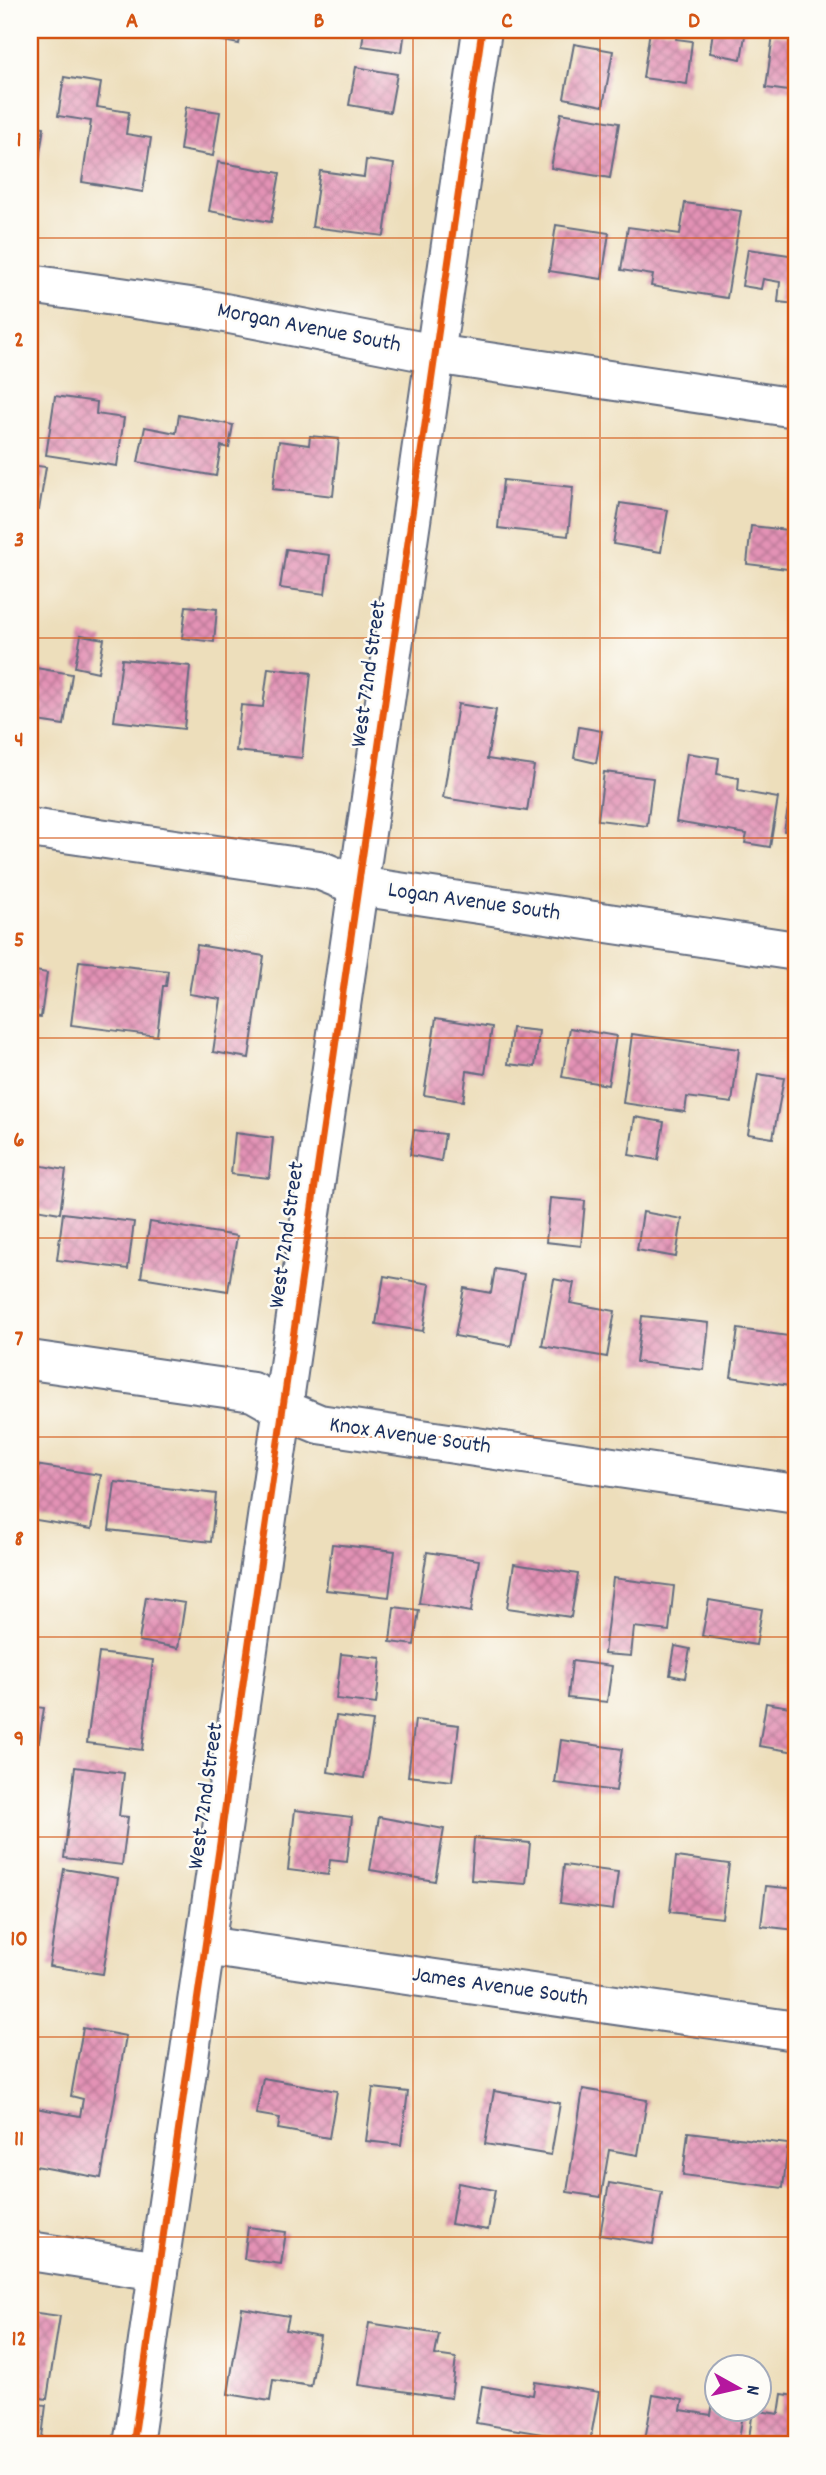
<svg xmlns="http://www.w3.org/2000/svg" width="826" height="2475" font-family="Dekko,sans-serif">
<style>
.building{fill:url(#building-cross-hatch)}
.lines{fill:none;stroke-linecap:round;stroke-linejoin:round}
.minor-casing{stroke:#646c7f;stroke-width:42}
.minor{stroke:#fff;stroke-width:38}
.cycleway-casing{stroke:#fdfcf7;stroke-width:11}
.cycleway{stroke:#e8590c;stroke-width:7}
.grid{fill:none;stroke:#d45514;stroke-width:2;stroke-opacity:0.55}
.labels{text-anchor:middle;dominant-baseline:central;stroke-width:5;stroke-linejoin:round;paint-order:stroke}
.street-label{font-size:23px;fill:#1b2f5e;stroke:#fdfcf7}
.neatline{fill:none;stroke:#d45514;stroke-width:2.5}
.grid-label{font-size:23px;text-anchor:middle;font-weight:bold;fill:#d45514}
</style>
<defs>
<pattern id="building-cross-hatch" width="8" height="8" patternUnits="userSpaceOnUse" patternTransform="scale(1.75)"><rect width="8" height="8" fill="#e392b5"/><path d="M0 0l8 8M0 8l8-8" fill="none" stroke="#b77896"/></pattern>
</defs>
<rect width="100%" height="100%" fill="#fdfcf7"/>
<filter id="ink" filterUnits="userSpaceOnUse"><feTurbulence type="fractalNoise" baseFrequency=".0143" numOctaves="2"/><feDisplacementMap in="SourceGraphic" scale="14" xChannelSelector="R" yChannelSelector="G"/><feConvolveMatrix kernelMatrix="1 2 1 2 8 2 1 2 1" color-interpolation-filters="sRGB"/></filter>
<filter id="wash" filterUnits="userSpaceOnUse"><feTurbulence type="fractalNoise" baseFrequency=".00686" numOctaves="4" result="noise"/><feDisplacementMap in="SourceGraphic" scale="28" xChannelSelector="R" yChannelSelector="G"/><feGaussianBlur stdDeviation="1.57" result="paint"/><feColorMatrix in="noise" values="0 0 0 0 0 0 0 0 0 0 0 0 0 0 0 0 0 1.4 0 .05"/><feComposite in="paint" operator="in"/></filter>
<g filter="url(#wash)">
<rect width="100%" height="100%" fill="#eddebb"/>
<g id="blocks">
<g class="building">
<polygon points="200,30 242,30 239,44 199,36"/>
<polygon points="364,30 405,30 402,52 362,46"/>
<polygon points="650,30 677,30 676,39 692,41 687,84 643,78"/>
<polygon points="713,30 746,30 741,59 710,53"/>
<polygon points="773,34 796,38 796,92 766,88"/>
<polygon points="574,44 613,51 603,106 564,98"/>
<polygon points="356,67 397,74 390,112 349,105"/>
<polygon points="64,77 101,83 97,107 129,112 126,134 151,138 143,192 82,182 91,121 58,116"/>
<polygon points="186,107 220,112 213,156 180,150"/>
<polygon points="561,113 619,123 610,178 551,168"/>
<polygon points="30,125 44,127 35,185 30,185"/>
<polygon points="366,160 394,164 384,236 312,227 320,171 364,177"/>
<polygon points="218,162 280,173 271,222 209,211"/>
<polygon points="685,203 741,211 727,298 651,286 653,275 621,270 628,227 680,234"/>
<polygon points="556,225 609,233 602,279 549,271"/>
<polygon points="748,249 796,256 796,304 778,302 780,282 763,279 761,289 742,286"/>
<polygon points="55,396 97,402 96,414 124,418 117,466 46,455"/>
<polygon points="179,415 233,425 229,448 221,446 216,476 138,462 145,427 176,433"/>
<polygon points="310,436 339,439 333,496 273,489 279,441 309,445"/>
<polygon points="30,465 46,467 39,510 30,509"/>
<polygon points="503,480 573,487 568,536 498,528"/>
<polygon points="620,503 668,510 661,552 613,544"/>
<polygon points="751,526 796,531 796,570 747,564"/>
<polygon points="286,549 330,555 325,594 280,588"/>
<polygon points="186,606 217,609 214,642 182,638"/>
<polygon points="81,635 104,639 98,672 75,667"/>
<polygon points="122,659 190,666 184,729 114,721"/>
<polygon points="30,667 72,674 64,725 30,720"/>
<polygon points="268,668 311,673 302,758 236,751 241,705 263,707"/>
<polygon points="458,704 496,710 487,759 534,766 527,811 443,798"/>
<polygon points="579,727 602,731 596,763 574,758"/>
<polygon points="687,753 719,758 717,774 739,778 738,791 778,798 770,847 745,843 747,834 676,822"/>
<polygon points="604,772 653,778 647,826 598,820"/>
<polygon points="792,786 796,787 796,833 784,831"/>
<polygon points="197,945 264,956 249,1058 213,1052 221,999 189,994"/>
<polygon points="79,961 168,971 166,986 163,986 157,1036 71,1025"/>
<polygon points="30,970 47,973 41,1017 30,1016"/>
<polygon points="436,1018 492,1027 485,1074 467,1071 463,1101 424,1095"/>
<polygon points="512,1028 539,1031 535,1067 508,1064"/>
<polygon points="570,1028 616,1036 608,1085 562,1077"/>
<polygon points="632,1034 739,1049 732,1103 687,1097 685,1112 623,1103"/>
<polygon points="758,1074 784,1078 773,1138 748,1134"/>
<polygon points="635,1117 664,1122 658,1160 629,1155"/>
<polygon points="414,1130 445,1134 441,1161 410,1155"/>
<polygon points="235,1133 273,1138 269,1178 231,1174"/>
<polygon points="31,1164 66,1170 60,1213 30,1208"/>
<polygon points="550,1198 585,1201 581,1246 546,1242"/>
<polygon points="643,1212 682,1219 676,1257 637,1250"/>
<polygon points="63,1213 134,1222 128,1269 57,1260"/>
<polygon points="150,1222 237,1236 228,1291 141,1277"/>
<polygon points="495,1269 524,1274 511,1346 455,1336 464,1288 491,1293"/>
<polygon points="384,1276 430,1284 423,1331 376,1324"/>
<polygon points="554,1279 574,1283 570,1303 615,1311 607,1357 542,1346"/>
<polygon points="642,1316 709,1323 704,1370 636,1362"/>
<polygon points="738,1329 796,1337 796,1387 731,1377"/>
<polygon points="35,1465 101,1475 92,1529 30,1519 30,1494"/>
<polygon points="115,1482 216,1494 211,1542 109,1530"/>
<polygon points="332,1544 395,1551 389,1597 326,1590"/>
<polygon points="427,1552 479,1560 471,1612 419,1603"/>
<polygon points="514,1564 578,1574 571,1617 507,1608"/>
<polygon points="613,1578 674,1586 669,1631 634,1627 631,1656 604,1654"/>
<polygon points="146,1597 185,1603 178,1648 139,1641"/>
<polygon points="709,1600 762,1609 756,1645 702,1636"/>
<polygon points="394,1607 419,1610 414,1645 390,1642"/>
<polygon points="675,1646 690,1649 685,1678 670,1675"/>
<polygon points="99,1653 153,1660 142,1750 87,1743"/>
<polygon points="341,1654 381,1658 376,1704 336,1699"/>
<polygon points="572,1661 612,1666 607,1702 568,1698"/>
<polygon points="766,1703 796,1708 796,1752 759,1746"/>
<polygon points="30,1706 44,1708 39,1742 30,1741"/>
<polygon points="336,1716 373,1721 364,1778 328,1772"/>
<polygon points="415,1720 459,1725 452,1781 408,1776"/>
<polygon points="561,1740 622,1749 616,1791 555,1783"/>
<polygon points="75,1767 124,1773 119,1816 128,1817 122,1865 64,1858"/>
<polygon points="295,1810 352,1817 347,1862 330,1860 328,1875 288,1870"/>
<polygon points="379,1817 444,1829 435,1881 370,1870"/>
<polygon points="474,1838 530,1843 526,1884 471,1880"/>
<polygon points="676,1857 729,1864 722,1918 670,1912"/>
<polygon points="564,1865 618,1872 613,1910 560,1903"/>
<polygon points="64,1869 118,1878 103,1974 49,1966"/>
<polygon points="766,1886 796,1889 796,1930 761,1926"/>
<polygon points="83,2028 126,2036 101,2178 30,2165 30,2107 80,2116 83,2099 71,2096"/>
<polygon points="263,2078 337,2091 329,2138 278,2129 280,2118 256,2114"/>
<polygon points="373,2088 408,2092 401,2145 366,2141"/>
<polygon points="583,2089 647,2100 638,2155 609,2150 601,2197 567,2192"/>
<polygon points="494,2091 560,2103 551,2155 485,2144"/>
<polygon points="688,2132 788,2144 783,2188 683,2175"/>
<polygon points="458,2183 495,2190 488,2230 451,2224"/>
<polygon points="609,2183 662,2192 653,2244 600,2235"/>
<polygon points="248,2227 286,2232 281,2264 244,2259"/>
<polygon points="242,2308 289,2316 286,2330 320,2336 311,2386 273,2380 270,2401 228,2394"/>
<polygon points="30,2312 60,2316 47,2399 30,2396"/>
<polygon points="369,2323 439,2334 435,2355 456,2358 451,2398 359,2385"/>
<polygon points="535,2382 599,2392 590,2442 476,2423 482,2386 533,2395"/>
<polygon points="715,2390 718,2390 718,2408 744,2408 738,2445 644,2445 653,2395 683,2400 681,2410 711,2415"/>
<polygon points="782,2394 796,2396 796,2445 748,2445 753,2410 779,2414"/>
<polygon points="30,2403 46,2405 41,2445 30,2445"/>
</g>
</g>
</g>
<g filter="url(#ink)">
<use href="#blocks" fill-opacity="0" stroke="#646c7f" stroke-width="2"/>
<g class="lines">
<g class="minor-casing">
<g id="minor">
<polyline points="30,284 204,309 435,354 796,408"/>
<polyline points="30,828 319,870 358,886 796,951"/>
<polyline points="30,1360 253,1392 283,1409 319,1424 796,1494"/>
<polyline points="205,1946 796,2031"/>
<polyline points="30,2251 158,2271"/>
<polyline points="133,2445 482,30"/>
</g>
</g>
<use href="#minor" class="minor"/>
<g class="cycleway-casing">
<polyline id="cycleway" points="133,2445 482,30"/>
</g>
<use href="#cycleway" class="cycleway"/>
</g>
</g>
<path class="grid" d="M226,30V2445M413,30V2445M600,30V2445M30,238H796M30,438H796M30,638H796M30,838H796M30,1038H796M30,1238H796M30,1437H796M30,1637H796M30,1837H796M30,2037H796M30,2237H796"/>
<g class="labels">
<g class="street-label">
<text transform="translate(309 329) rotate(11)">Morgan Avenue South</text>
<text transform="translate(370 674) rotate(-82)">West 72nd Street</text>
<text transform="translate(474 903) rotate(8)">Logan Avenue South</text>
<text transform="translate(288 1235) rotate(-82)">West 72nd Street</text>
<text transform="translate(410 1437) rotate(8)">Knox Avenue South</text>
<text transform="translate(207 1796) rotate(-82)">West 72nd Street</text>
<text transform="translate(500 1988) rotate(8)">James Avenue South</text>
</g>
</g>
<rect width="826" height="2475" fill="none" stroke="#fdfcf7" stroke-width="77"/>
<g transform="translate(738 2388) rotate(98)"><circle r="33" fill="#fdfcf7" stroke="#a3aaba" stroke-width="2"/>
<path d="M0-5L12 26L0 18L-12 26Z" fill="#b5179e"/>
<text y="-10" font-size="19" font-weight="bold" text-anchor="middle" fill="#1b2f5e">N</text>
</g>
<rect x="38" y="38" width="750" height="2398" class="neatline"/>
<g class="grid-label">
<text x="132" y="27">A</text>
<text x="319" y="27">B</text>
<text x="507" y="27">C</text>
<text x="694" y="27">D</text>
<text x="19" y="146">1</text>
<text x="19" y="346">2</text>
<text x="19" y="546">3</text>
<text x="19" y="746">4</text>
<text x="19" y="946">5</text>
<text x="19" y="1146">6</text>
<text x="19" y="1345">7</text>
<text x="19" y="1545">8</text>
<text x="19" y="1745">9</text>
<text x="19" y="1945">10</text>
<text x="19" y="2145">11</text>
<text x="19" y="2345">12</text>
</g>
</svg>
